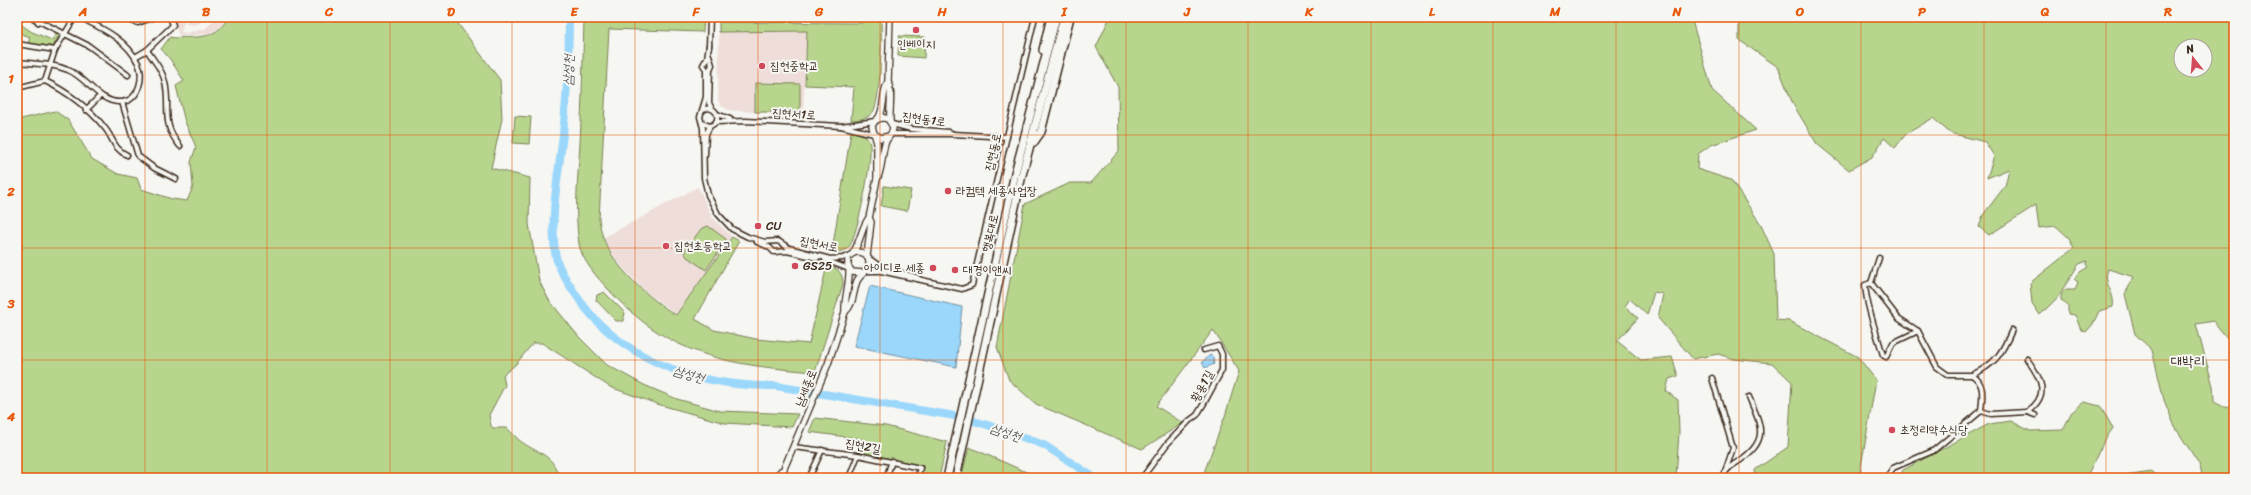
<svg xmlns="http://www.w3.org/2000/svg" width="2251" height="495" font-family="Sriracha,'Poor Story',sans-serif">
<style>
.built{fill:#eeddd8}
.green{fill:#b8d58d;stroke:#7a8056;fill-rule:evenodd}
.water{fill:#9ad7fb;stroke:#7492a3}
.lines{fill:none;stroke-linecap:round;stroke-linejoin:round}
.river{stroke:#9ad7fb;stroke-width:8}
.street-casing{stroke:#3b2a1e;stroke-width:7}
.secondary-casing{stroke:#3b2a1e;stroke-width:8}
.highway-casing{stroke:#3b2a1e;stroke-width:10}
.street{stroke:#f6f6f2;stroke-width:4}
.secondary{stroke:#f6f6f2;stroke-width:5.5}
.highway{stroke:#f6f6f2;stroke-width:7}
.grid{fill:none;stroke:#e8590c;stroke-width:1;stroke-opacity:0.55}
.poi-dot{fill:#d1495b;stroke:#f6f6f2;stroke-width:1.5}
.labels{text-anchor:middle;dominant-baseline:central;stroke-width:4;stroke-linejoin:round;paint-order:stroke}
.poi-label{font-size:12px;fill:#3b2a1e;stroke:#f6f6f2;text-anchor:start}
.street-label{font-size:12px;fill:#3b2a1e;stroke:#f6f6f2}
.water-label{font-size:13px;font-style:italic;fill:#535555;stroke:#f6f6f2}
.quarter-label{font-size:14px;fill:#3b2a1e;stroke:#f6f6f2}
.neatline{fill:none;stroke:#e8590c;stroke-width:1.5}
.grid-label{font-size:13px;text-anchor:middle;font-weight:bold;fill:#e8590c}
</style>
<rect width="100%" height="100%" fill="#f6f6f2"/>
<filter id="ink" filterUnits="userSpaceOnUse"><feTurbulence type="fractalNoise" baseFrequency=".025" numOctaves="2"/><feDisplacementMap in="SourceGraphic" scale="8" xChannelSelector="R" yChannelSelector="G"/><feConvolveMatrix kernelMatrix="1 2 1 2 8 2 1 2 1" color-interpolation-filters="sRGB"/></filter>
<g filter="url(#ink)">
<g class="built">
<polygon points="172,17 185,17 181,32 186,33 205,29 216,17 226,17 222,25 212,34 179,36"/>
<polygon points="187,17 207,17 204,21 194,25 186,24"/>
<polygon points="807,31 803,116 729,110 721,106 718,100 719,32"/>
<polygon points="698,187 712,217 732,237 676,314 646,292 626,271 612,254 603,238"/>
</g>
<g class="green">
<path d="M228,17H453L500,80L502,119L491,168L530,178L529,224L539,281L549,300L579,337L607,365L644,385L677,399L720,411L798,414L792,427L725,423L657,404L610,387L542,343H533L516,364L503,375L505,385L489,415L491,426L493,428H507C512,433 517,439 523,443C541,455 553,454 559,478H17V120L55,111L68,120L92,159L118,174L137,178L141,189L172,199L187,201L193,187L191,162L196,147L185,122L176,86L184,81L170,59L161,49L170,37L175,38C198,36 216,41 228,17Z"/>
<path d="M584,17L704,19L703,32L609,29L599,219C600,225 601,232 603,237C613,267 650,299 676,315L732,237L739,241L695,319L714,330L756,339L809,344L827,265C838,268 843,273 843,284L815,372C729,365 669,357 608,289C597,277 582,261 579,244C574,211 578,177 580,144C582,102 583,60 584,17Z"/>
<path d="M862,17H881C882,34 881,100 873,112C867,119 859,120 851,120L854,87L805,85L807,31L719,32V22L862,23Z"/>
<polygon points="1110,17 1691,17 1712,90 1756,130 1711,145 1698,154 1697,169 1731,180 1760,223 1774,254 1776,320 1789,321 1858,357 1876,380 1859,478 1808,478 1806,475 1797,478 1756,478 1755,470 1788,447 1792,382 1772,363 1734,359 1718,354 1693,359 1658,318 1663,294 1654,292 1647,315 1630,299 1625,306 1638,318 1617,341 1641,360 1672,357 1678,376 1669,379 1666,391 1678,400 1679,432 1676,478 1202,478 1225,416 1239,371 1213,330 1156,406 1183,423 1142,449 1036,404 1009,380 997,347 1025,204 1070,183 1091,183 1119,151 1118,87 1096,47"/>
<path d="M1739,17H2234V346L2213,321L2196,324L2213,386L2214,402L2224,407L2234,408V478H2203L2199,464L2175,427L2164,400L2152,350L2135,334L2125,294L2134,277L2108,269C2102,284 2116,293 2113,307L2099,311L2093,324L2086,332L2081,330L2075,315L2068,314V306L2061,300V295L2064,290H2075L2078,282L2074,279L2080,272L2088,267L2086,264L2087,261L2079,264L2057,298L2040,315L2032,303L2030,283L2074,248L2068,237L2056,226L2039,228L2036,205L1989,235L1979,227L1983,215L2005,186L2009,169L1987,178L1994,156L1985,142L1950,133L1933,118L1906,134L1895,148L1884,138L1872,157L1849,170L1817,144L1793,104L1778,67L1739,40ZM2181,46H2205V70H2181Z"/>
<polygon points="17,22 32,32 52,40 57,33 59,35 53,47 28,44 30,37 17,32"/>
<polygon points="899,36 925,37 924,58 898,56"/>
<polygon points="755,83 800,84 800,112 755,112"/>
<polygon points="515,116 531,117 529,144 513,143"/>
<path d="M851,132C859,133 865,134 869,141C875,152 857,237 849,247C844,252 838,252 832,251Z"/>
<polygon points="884,186 911,190 907,211 881,206"/>
<polygon points="708,226 726,239 724,244 706,270 687,257 684,252 701,229"/>
<polygon points="604,292 625,313 623,321 616,321 596,300 597,295"/>
<polygon points="2084,402 2100,406 2113,428 2104,441 2086,478 1899,478 1903,470 1989,424 2011,421 2030,431 2063,430 2071,413"/>
<polygon points="815,418 886,426 947,442 939,478 920,478 923,466 860,452 862,439 809,432"/>
<polygon points="969,447 1040,478 998,478 984,472 983,478 961,478"/>
<polygon points="2152,472 2158,478 2126,478 2124,476"/>
</g>
<g class="water">
<polygon points="870,286 962,307 956,367 854,346"/>
<polygon points="1210,355 1213,357 1214,364 1205,368 1202,362"/>
</g>
<g class="lines">
<path class="river" d="M569,17C569,57 567,95 563,134C559,172 550,213 555,252C557,267 566,279 574,292C617,360 699,387 776,386L961,417L997,428L1044,445L1095,478"/>
<g class="street-casing">
<g id="street">
<polyline points="31,17 89,46 128,75"/>
<polyline points="120,17 138,23 154,17"/>
<polyline points="38,22 43,17"/>
<polyline points="17,44 55,50"/>
<polyline points="709,45 707,58 703,65 706,69 706,97 700,117 703,128 704,178 708,195 718,214 732,229 748,237 765,242 778,241 789,248 830,259 843,258 850,255"/>
<polyline points="709,47 710,17"/>
<path d="M147,50C153,60 163,70 165,82C171,108 160,122 180,146"/>
<polyline points="709,55 712,65 710,69"/>
<polyline points="135,57 147,50 170,28 173,25 170,17"/>
<path d="M17,62C35,64 51,63 68,70C87,77 99,104 122,102C140,100 144,76 138,63C127,39 101,28 79,17"/>
<polyline points="710,69 709,103 712,109"/>
<path d="M45,81C66,91 89,108 104,127C113,137 113,149 127,155"/>
<polyline points="17,88 45,81 55,50 75,17"/>
<polyline points="122,102 138,156 154,168 176,179"/>
<polyline points="86,110 100,96"/>
<polyline points="717,114 730,119"/>
<polyline points="716,122 746,121 841,126"/>
<path d="M702,123L710,126C725,121 714,101 702,111"/>
<polyline points="874,134 841,126 875,121"/>
<polyline points="891,134 953,134 949,132 911,129 892,124"/>
<polyline points="953,134 1007,137"/>
<polyline points="705,155 706,134 710,126"/>
<polyline points="757,242 769,247 774,252 787,251 817,258"/>
<polyline points="868,258 881,267 916,277 919,279"/>
<polyline points="1879,258 1871,283 1898,318 1918,331 1937,367 1948,375 1972,375"/>
<polyline points="825,260 849,269"/>
<polyline points="866,271 881,271 962,289 972,285 1035,17"/>
<path d="M1871,283L1865,285C1867,309 1876,331 1883,355L1886,357L1893,343L1918,331"/>
<path d="M2027,359C2041,378 2051,395 2027,412L2035,415"/>
<polyline points="1712,378 1733,448 1726,469"/>
<path d="M1981,411C1982,398 1986,384 1972,375C1996,364 2002,353 2012,330"/>
<polyline points="793,447 858,455 920,468 917,478"/>
<polyline points="809,478 822,450"/>
<polyline points="849,478 858,455"/>
<polyline points="886,478 892,461"/>
<polyline points="1142,478 1167,444 1189,421 1197,415 1203,405 1222,370 1222,354 1218,346 1204,350"/>
<path d="M1722,478C1726,469 1731,466 1739,461C1770,440 1761,426 1749,397"/>
<polyline points="1886,478 1893,468 1933,451 1981,411 1991,414 2027,412"/>
</g>
</g>
<g class="secondary-casing">
<g id="secondary">
<path d="M890,17L888,82C893,92 889,109 890,121"/>
<path d="M878,119C886,107 881,93 888,82"/>
<path d="M875,136L877,143V179C883,167 881,154 886,141C889,136 893,133 893,127L888,119C880,116 875,119 872,126L874,134L881,138L889,136"/>
<path d="M853,253C860,243 863,223 869,218"/>
<polyline points="867,256 871,222 869,218 877,179"/>
<path d="M845,312C854,304 853,291 857,281C860,274 869,271 869,264C870,250 854,249 848,258V266L852,272L863,273"/>
<polyline points="774,478 781,471"/>
<path d="M780,478L828,364L845,312C844,298 850,284 849,269"/>
</g>
</g>
<g class="highway-casing">
<g id="highway">
<polyline points="1043,50 1051,17"/>
<polyline points="1034,142 1041,132 1070,17"/>
<polyline points="947,478 1015,173 1056,17"/>
<polyline points="956,478 1022,175 1064,17"/>
</g>
</g>
<use href="#street" class="street"/>
<use href="#secondary" class="secondary"/>
<use href="#highway" class="highway"/>
</g>
</g>
<path class="grid" d="M145,17V478M267,17V478M390,17V478M512,17V478M635,17V478M758,17V478M880,17V478M1003,17V478M1126,17V478M1248,17V478M1371,17V478M1493,17V478M1616,17V478M1739,17V478M1861,17V478M1984,17V478M2106,17V478M17,135H2234M17,248H2234M17,360H2234"/>
<g class="poi-dot">
<circle cx="916" cy="30" r="4"/>
<circle cx="762" cy="66" r="4"/>
<circle cx="948" cy="191" r="4"/>
<circle cx="758" cy="226" r="4"/>
<circle cx="666" cy="246" r="4"/>
<circle cx="795" cy="266" r="4"/>
<circle cx="933" cy="268" r="4"/>
<circle cx="955" cy="270" r="4"/>
<circle cx="1892" cy="430" r="4"/>
</g>
<g class="labels">
<g class="poi-label">
<text x="916" y="44" text-anchor="middle">인베이지</text>
<text x="770" y="66">집현중학교</text>
<text x="956" y="191">라컴텍 세종사업장</text>
<text x="766" y="226">CU</text>
<text x="674" y="246">집현초등학교</text>
<text x="803" y="266">GS25</text>
<text x="925" y="268" text-anchor="end">아이디로 세종</text>
<text x="963" y="270">대경이앤씨</text>
<text x="1900" y="430">초정리약수식당</text>
</g>
<g class="street-label">
<text transform="translate(794 114) rotate(3)">집현서1로</text>
<text transform="translate(924 119) rotate(8)">집현동1로</text>
<text transform="translate(993 152) rotate(-77)">집현동로</text>
<text transform="translate(990 233) rotate(-77)">행복대로</text>
<text transform="translate(819 244) rotate(11)">집현서로</text>
<text transform="translate(1202 386) rotate(-61)">황용1길</text>
<text transform="translate(806 388) rotate(-68)">남세종로</text>
<text transform="translate(863 446) rotate(10)">집현2길</text>
</g>
<g class="water-label">
<text transform="translate(568 70) rotate(-88)">삼성천</text>
<text transform="translate(689 374) rotate(17)">삼성천</text>
<text transform="translate(1006 432) rotate(19)">삼성천</text>
</g>
<g class="quarter-label">
<text x="2188" y="361">대박리</text>
</g>
</g>
<rect width="2251" height="495" fill="none" stroke="#f6f6f2" stroke-width="44"/>
<g transform="translate(2193 58) rotate(343)"><circle r="19" fill="#f6f6f2" stroke="#aba49d"/>
<path d="M0-3L7 15L0 10L-7 15Z" fill="#d1495b"/>
<text y="-6" font-size="11" font-weight="bold" text-anchor="middle" fill="#3b2a1e">N</text>
</g>
<rect x="22" y="22" width="2207" height="451" class="neatline"/>
<g class="grid-label">
<text x="83" y="16">A</text>
<text x="206" y="16">B</text>
<text x="329" y="16">C</text>
<text x="451" y="16">D</text>
<text x="574" y="16">E</text>
<text x="696" y="16">F</text>
<text x="819" y="16">G</text>
<text x="942" y="16">H</text>
<text x="1064" y="16">I</text>
<text x="1187" y="16">J</text>
<text x="1309" y="16">K</text>
<text x="1432" y="16">L</text>
<text x="1555" y="16">M</text>
<text x="1677" y="16">N</text>
<text x="1800" y="16">O</text>
<text x="1922" y="16">P</text>
<text x="2045" y="16">Q</text>
<text x="2168" y="16">R</text>
<text x="11" y="83">1</text>
<text x="11" y="196">2</text>
<text x="11" y="308">3</text>
<text x="11" y="421">4</text>
</g>
</svg>
